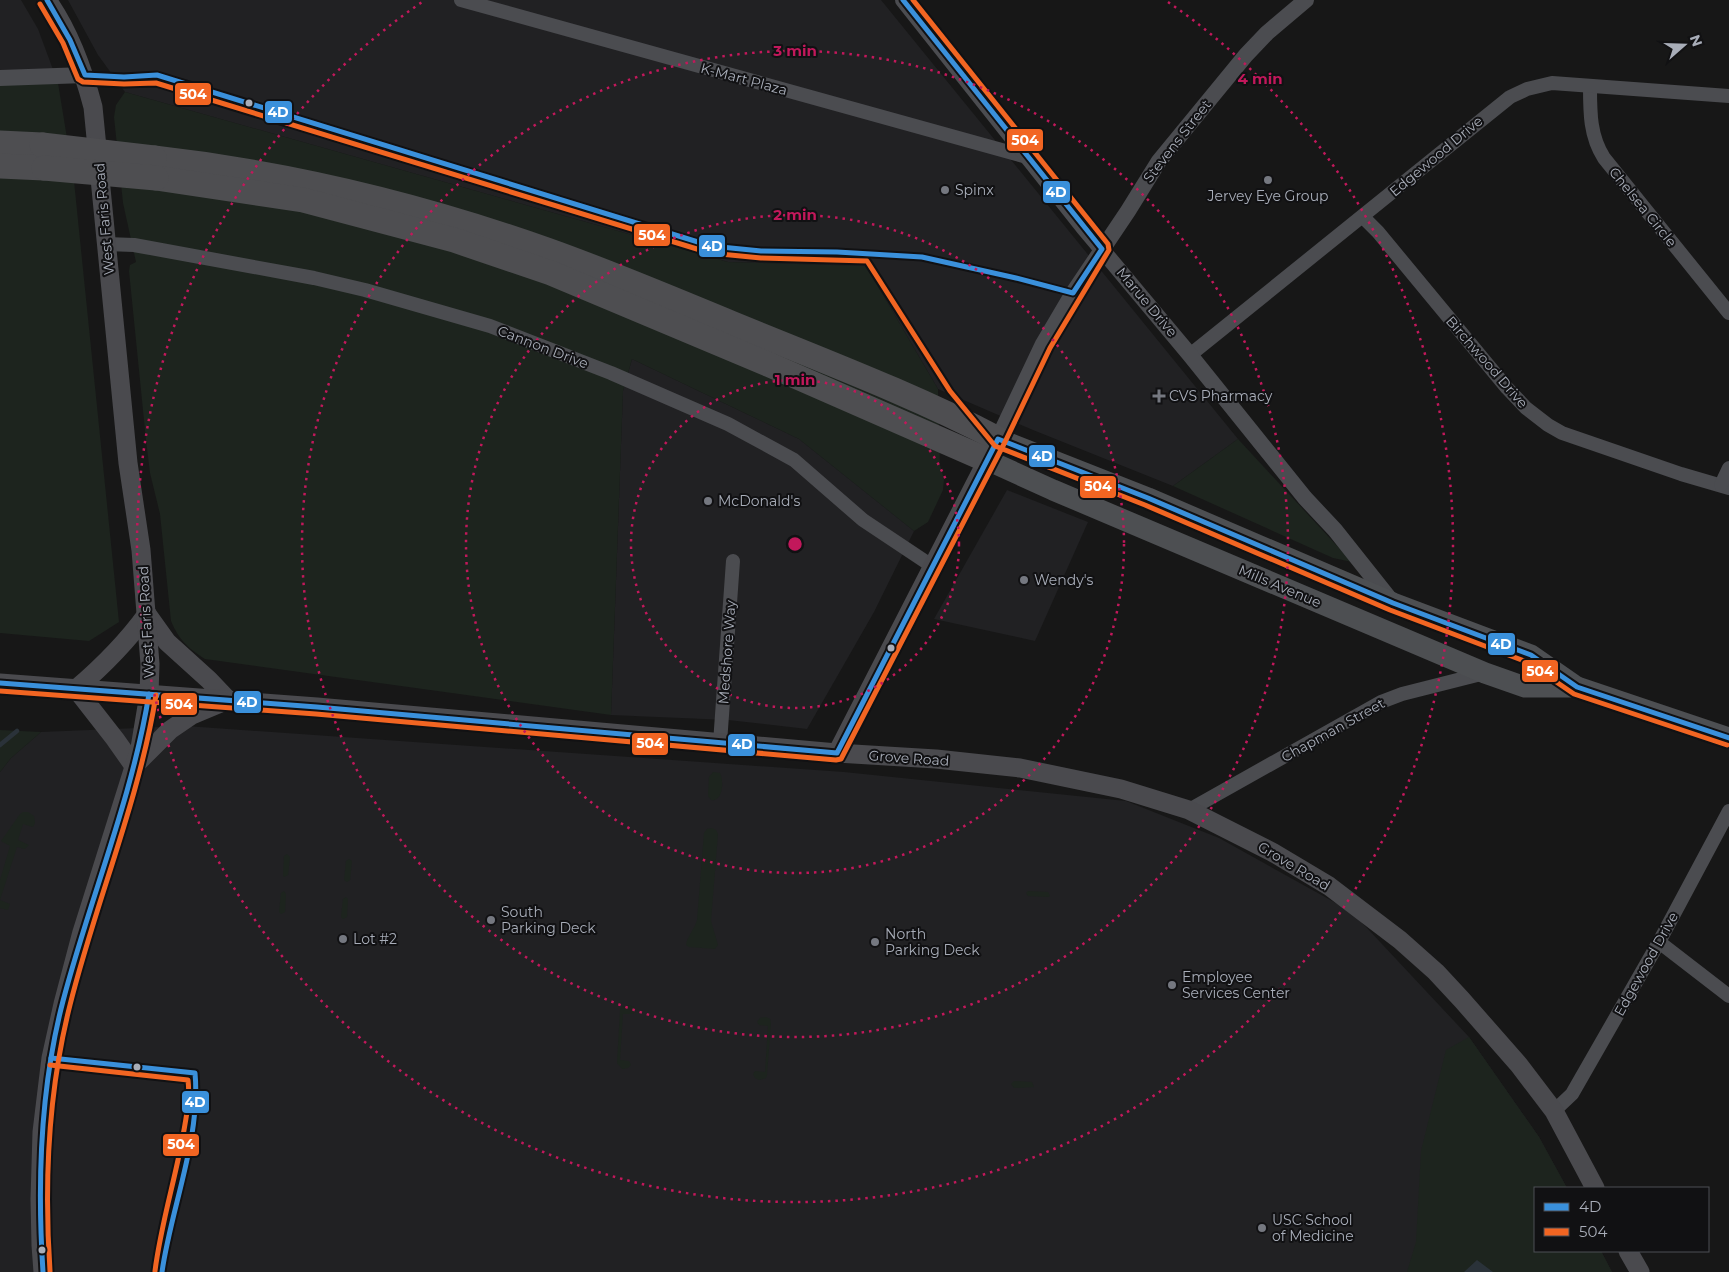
<svg xmlns="http://www.w3.org/2000/svg" width="1729" height="1272" font-family="Montserrat,sans-serif">
<style>
.built{fill:#212123}
.green{fill:#1d241e}
.water{fill:#2a3239}
.lines{fill:none;stroke-linecap:round;stroke-linejoin:round}
.stream{stroke:#2a3239;stroke-width:4.5}
.minor{stroke:#4b4c50;stroke-width:14}
.tertiary{stroke:#4b4c50;stroke-width:16}
.secondary{stroke:#4a4a4e;stroke-width:19}
.primary{stroke:#4d4f52;stroke-width:21}
.motorway{stroke:#4e4e51;stroke-width:25}
.motorway-bridge{stroke:#4e4e51;stroke-width:25}
.bus-1-casing{stroke:#111113;stroke-width:9}
.bus-2-casing{stroke:#111113;stroke-width:9}
.bus-1{stroke:#3a90db;stroke-width:5}
.bus-2{stroke:#f26522;stroke-width:5}
.ring{fill:none;stroke:#c2185b;stroke-width:2.5;stroke-dasharray:2.5 5}
.bus-dot{fill:#a8adb8;stroke:#111113;stroke-width:2}
.poi-dot{fill:#757880;stroke:#111113;stroke-width:2}
.labels{text-anchor:middle;dominant-baseline:central;stroke-width:4;stroke-linejoin:round;paint-order:stroke}
.street-label{font-size:14px;fill:#a8adb8;stroke:#111113}
.poi-label{font-size:14px;fill:#a8adb8;stroke:#111113;text-anchor:start}
.centre{fill:#c2185b;stroke:#111113;stroke-width:2.5}
.ring-label{font-size:15px;text-anchor:middle;font-weight:bold;fill:#c2185b;stroke:#111113;stroke-width:4;stroke-linejoin:round;paint-order:stroke}
.line-badge{stroke:#111113;stroke-width:2}
.badge-label{font-size:14px;text-anchor:middle;font-weight:bold;fill:#fff}
</style>
<rect width="100%" height="100%" fill="#171717"/>
<g class="built">
<polygon points="0,0 21,0 38,29 58,83 0,78"/>
<polygon points="68,0 881,0 1238,439 1173,486 1033,430 938,389 866,266 728,262 125,92 98,55"/>
<polygon points="632,359 799,439 914,531 874,612 807,729 728,720 611,715 623,391"/>
<polygon points="1007,490 1088,522 1035,641 934,619"/>
<polygon points="186,726 844,772 1126,801 1219,838 1352,912 1469,1037 1539,1137 1567,1188 1535,1188 1535,1251 1601,1251 1612,1272 0,1272 0,772 11,758 41,732"/>
</g>
<g class="green">
<polygon points="0,78 58,83 74,181 119,622 89,641 0,633"/>
<path d="M125,92L728,262L866,266L938,389L940,465L944,479L943,490L928,522L914,531L799,439L632,359L623,391L611,715L205,659C188,648 179,640 171,621L160,514L150,473L146,440L129,271L130,265L136,262L123,203L114,117L116,105Z"/>
<polygon points="1238,439 1352,562 1333,558 1173,486"/>
<polygon points="0,730 41,732 11,758 0,772"/>
<path d="M713,772L720,773C724,781 723,802 711,800L708,796L709,777Z"/>
<polygon points="23,812 28,812 34,816 35,823 33,827 23,824 18,840 29,845 25,849 17,847 0,900 10,904 8,910 0,908 0,880 10,846 1,841 20,814"/>
<path d="M712,828L716,830L718,834L711,921L718,945L715,949L689,947L686,945C687,937 695,928 697,920L704,833L707,829Z"/>
<polygon points="287,854 290,857 288,875 284,877 283,875 284,856"/>
<polygon points="349,859 352,861 350,880 347,882 344,880 346,861"/>
<polygon points="284,891 286,894 285,912 281,914 279,912 281,893"/>
<polygon points="1028,891 1048,892 1050,896 1048,897 1028,896 1026,893"/>
<polygon points="346,897 348,899 347,917 343,919 341,917 343,899"/>
<polygon points="629,1005 634,1007 635,1012 633,1014 623,1014 620,1060 629,1061 631,1065 628,1068 622,1069 617,1063 620,1010 622,1007"/>
<polygon points="766,1017 770,1019 771,1023 767,1075 766,1078 759,1080 755,1078 753,1074 755,1071 765,1072 768,1026 759,1025 757,1022 760,1018"/>
<polygon points="1469,1037 1539,1137 1567,1188 1535,1188 1535,1251 1601,1251 1612,1272 1407,1272 1416,1242 1421,1151 1446,1050"/>
<polygon points="1014,1081 1032,1082 1034,1087 1014,1088 1011,1084"/>
</g>
<polygon class="water" points="1477,1260 1493,1272 1464,1272"/>
<g class="lines">
<polyline class="stream" points="0,745 17,731"/>
<g class="minor">
<polyline points="461,0 1027,157"/>
<path d="M1590,87C1590,113 1590,136 1604,158L1729,313"/>
<polyline points="1363,217 1378,232 1507,388 1526,408 1548,425 1562,433 1681,474 1729,488"/>
<polyline points="106,244 134,245 314,278 365,290 490,326 611,373 728,424 794,460 863,520 932,566"/>
<polyline points="1190,355 1510,97 1527,89 1552,83 1729,96"/>
<polyline points="1721,485 1729,468"/>
<polyline points="720,743 733,561"/>
<polyline points="1189,810 1381,702 1402,694 1485,673"/>
<polyline points="1659,942 1729,996"/>
<polyline points="1554,1111 1572,1094 1659,942 1729,811"/>
</g>
<g class="tertiary">
<polyline points="903,0 1083,227 1190,355 1305,498 1335,530 1393,603"/>
<polyline points="0,78 85,75"/>
<polyline points="998,439 1043,344 1073,293 1128,211 1159,161 1246,55 1267,33 1306,0"/>
</g>
<g class="secondary">
<polyline points="147,614 167,642 209,680 228,700"/>
<polyline points="0,683 317,707 837,753 936,759 1020,768 1121,789 1189,810 1272,852 1329,886 1400,940 1436,972 1462,1000 1519,1065 1554,1111 1595,1188"/>
<polyline points="76,689 115,739 134,766 170,730 192,715 223,702"/>
<path d="M76,689C103,666 126,643 147,614"/>
<polyline points="837,753 993,449"/>
<polyline points="1628,1251 1640,1272"/>
<path d="M43,1272L41,1245L40,1199L42,1132L51,1058L63,1004L82,932L140,748L149,694L150,664L141,550L128,463L93,107C83,69 70,32 47,0"/>
</g>
<g class="primary">
<polyline points="998,439 1148,498 1393,603 1531,655 1577,687 1729,738"/>
<polyline points="987,460 1053,490 1485,673 1525,687 1577,687"/>
</g>
<g class="motorway">
<polyline points="0,143 42,145"/>
<path d="M154,158C288,173 420,205 547,250C609,272 670,298 731,323C821,360 912,394 998,439"/>
<polyline points="0,166 44,168"/>
<polyline points="156,178 303,200 454,240 551,273 770,365 987,460"/>
</g>
<g class="motorway-bridge">
<polyline points="42,145 154,158"/>
<polyline points="44,168 156,178"/>
</g>
<g class="bus-1-casing">
<g id="bus-1">
<polyline points="47,0 70,40 85,75 124,77 157,75 711,246 761,251 837,252 922,257 1016,278 1073,293 1102,249 903,0"/>
<polyline points="0,683 317,707 837,753 998,439 1148,498 1393,603 1531,655 1577,687 1729,738"/>
<path d="M51,1058L195,1073C201,1138 171,1208 162,1272"/>
<path d="M43,1272C37,1181 40,1089 63,1001C90,898 132,799 149,694"/>
</g>
</g>
<g class="bus-2-casing">
<g id="bus-2">
<polyline points="40,4 63,43 78,79 83,82 124,84 156,83 710,253 761,258 867,261 950,391 995,446 1145,505 1390,610 1527,662 1574,694 1727,745"/>
<polyline points="0,691 316,714 836,760 841,759 1005,442 1050,348 1109,250 1108,244 913,0"/>
<path d="M50,1065L188,1080C190,1097 187,1113 184,1130C176,1177 161,1223 155,1271"/>
<path d="M50,1271C44,1182 48,1092 70,1005C96,901 139,801 156,695"/>
</g>
</g>
<use href="#bus-1" class="bus-1"/>
<use href="#bus-2" class="bus-2"/>
</g>
<g class="ring">
<circle cx="795" cy="544" r="164"/>
<circle cx="795" cy="544" r="329"/>
<circle cx="795" cy="544" r="493"/>
<path d="M1168 2A658 658 0 1 1 422 2"/>
</g>
<g class="bus-dot">
<circle cx="249" cy="103" r="4.5"/>
<circle cx="891" cy="648" r="4.5"/>
<circle cx="137" cy="1067" r="4.5"/>
<circle cx="42" cy="1250" r="4.5"/>
</g>
<g class="poi-dot">
<circle cx="1268" cy="180" r="5"/>
<circle cx="945" cy="190" r="5"/>
<path d="M1156.5 388.5h5v5h5v5h-5v5h-5v-5h-5v-5h5z"/>
<circle cx="708" cy="501" r="5"/>
<circle cx="1024" cy="580" r="5"/>
<circle cx="491" cy="920" r="5"/>
<circle cx="343" cy="939" r="5"/>
<circle cx="875" cy="942" r="5"/>
<circle cx="1172" cy="985" r="5"/>
<circle cx="1262" cy="1228" r="5"/>
</g>
<g class="labels">
<g class="street-label">
<text transform="translate(744 79) rotate(15)">K-Mart Plaza</text>
<text transform="translate(1177 141) rotate(-52)">Stevens Street</text>
<text transform="translate(1436 156) rotate(-40)">Edgewood Drive</text>
<text transform="translate(1643 207) rotate(51)">Chelsea Circle</text>
<text transform="translate(104 219) rotate(-95)">West Faris Road</text>
<text transform="translate(1147 302) rotate(50)">Marue Drive</text>
<text transform="translate(543 347) rotate(21)">Cannon Drive</text>
<text transform="translate(1487 362) rotate(49)">Birchwood Drive</text>
<text transform="translate(1280 586) rotate(23)">Mills Avenue</text>
<text transform="translate(146 622) rotate(-93)">West Faris Road</text>
<text transform="translate(727 652) rotate(-86)">Medshore Way</text>
<text transform="translate(1333 730) rotate(-29)">Chapman Street</text>
<text transform="translate(909 758) rotate(4)">Grove Road</text>
<text transform="translate(1294 866) rotate(31)">Grove Road</text>
<text transform="translate(1646 964) rotate(-61)">Edgewood Drive</text>
</g>
<g class="poi-label">
<text x="955" y="190">Spinx</text>
<text x="1268" y="196" text-anchor="middle">Jervey Eye Group</text>
<text x="1169" y="396">CVS Pharmacy</text>
<text x="718" y="501">McDonald's</text>
<text x="1034" y="580">Wendy's</text>
<text x="501" y="912">South<tspan x="501" dy="16">Parking Deck</tspan></text>
<text x="885" y="934">North<tspan x="885" dy="16">Parking Deck</tspan></text>
<text x="353" y="939">Lot #2</text>
<text x="1182" y="977">Employee<tspan x="1182" dy="16">Services Center</tspan></text>
<text x="1272" y="1220">USC School<tspan x="1272" dy="16">of Medicine</tspan></text>
</g>
</g>
<circle cx="795" cy="544" r="8" class="centre"/>
<g class="ring-label">
<text x="795" y="56">3 min</text>
<text x="1260" y="84">4 min</text>
<text x="795" y="220">2 min</text>
<text x="795" y="385">1 min</text>
</g>
<g class="line-badge">
<rect x="174" y="82" width="38" height="24" rx="5" fill="#f26522"/>
<rect x="264" y="100" width="29" height="24" rx="5" fill="#3a90db"/>
<rect x="1006" y="128" width="38" height="24" rx="5" fill="#f26522"/>
<rect x="1042" y="180" width="29" height="24" rx="5" fill="#3a90db"/>
<rect x="633" y="223" width="38" height="24" rx="5" fill="#f26522"/>
<rect x="698" y="234" width="28" height="24" rx="5" fill="#3a90db"/>
<rect x="1028" y="444" width="28" height="24" rx="5" fill="#3a90db"/>
<rect x="1079" y="475" width="38" height="24" rx="5" fill="#f26522"/>
<rect x="1487" y="632" width="29" height="24" rx="5" fill="#3a90db"/>
<rect x="1521" y="659" width="38" height="24" rx="5" fill="#f26522"/>
<rect x="233" y="690" width="29" height="24" rx="5" fill="#3a90db"/>
<rect x="160" y="692" width="38" height="24" rx="5" fill="#f26522"/>
<rect x="631" y="732" width="38" height="24" rx="5" fill="#f26522"/>
<rect x="727" y="733" width="29" height="24" rx="5" fill="#3a90db"/>
<rect x="181" y="1090" width="29" height="24" rx="5" fill="#3a90db"/>
<rect x="162" y="1133" width="38" height="24" rx="5" fill="#f26522"/>
</g>
<g class="badge-label">
<text x="193" y="99">504</text>
<text x="278" y="117">4D</text>
<text x="1025" y="145">504</text>
<text x="1056" y="197">4D</text>
<text x="652" y="240">504</text>
<text x="712" y="251">4D</text>
<text x="1042" y="461">4D</text>
<text x="1098" y="491">504</text>
<text x="1501" y="649">4D</text>
<text x="1540" y="676">504</text>
<text x="247" y="707">4D</text>
<text x="179" y="709">504</text>
<text x="650" y="748">504</text>
<text x="742" y="749">4D</text>
<text x="195" y="1107">4D</text>
<text x="181" y="1149">504</text>
</g>
<rect x="1534" y="1187" width="175" height="65" fill="#111113" stroke="#4d4f55"/>
<rect x="1544" y="1203" width="25" height="8" fill="#3a90db" stroke="#4d4f55"/>
<text x="1579" y="1212" font-size="15" fill="#a8adb8">4D</text>
<rect x="1544" y="1228" width="25" height="8" fill="#f26522" stroke="#4d4f55"/>
<text x="1579" y="1237" font-size="15" fill="#a8adb8">504</text>
<g transform="translate(1684 45) rotate(70)" stroke="#111113" stroke-width="4" paint-order="stroke">
<path d="M0-4L9 19L0 12L-9 19Z" fill="#a8adb8"/>
<text y="-8" font-size="14" font-weight="bold" text-anchor="middle" fill="#a8adb8">N</text>
</g>
</svg>
